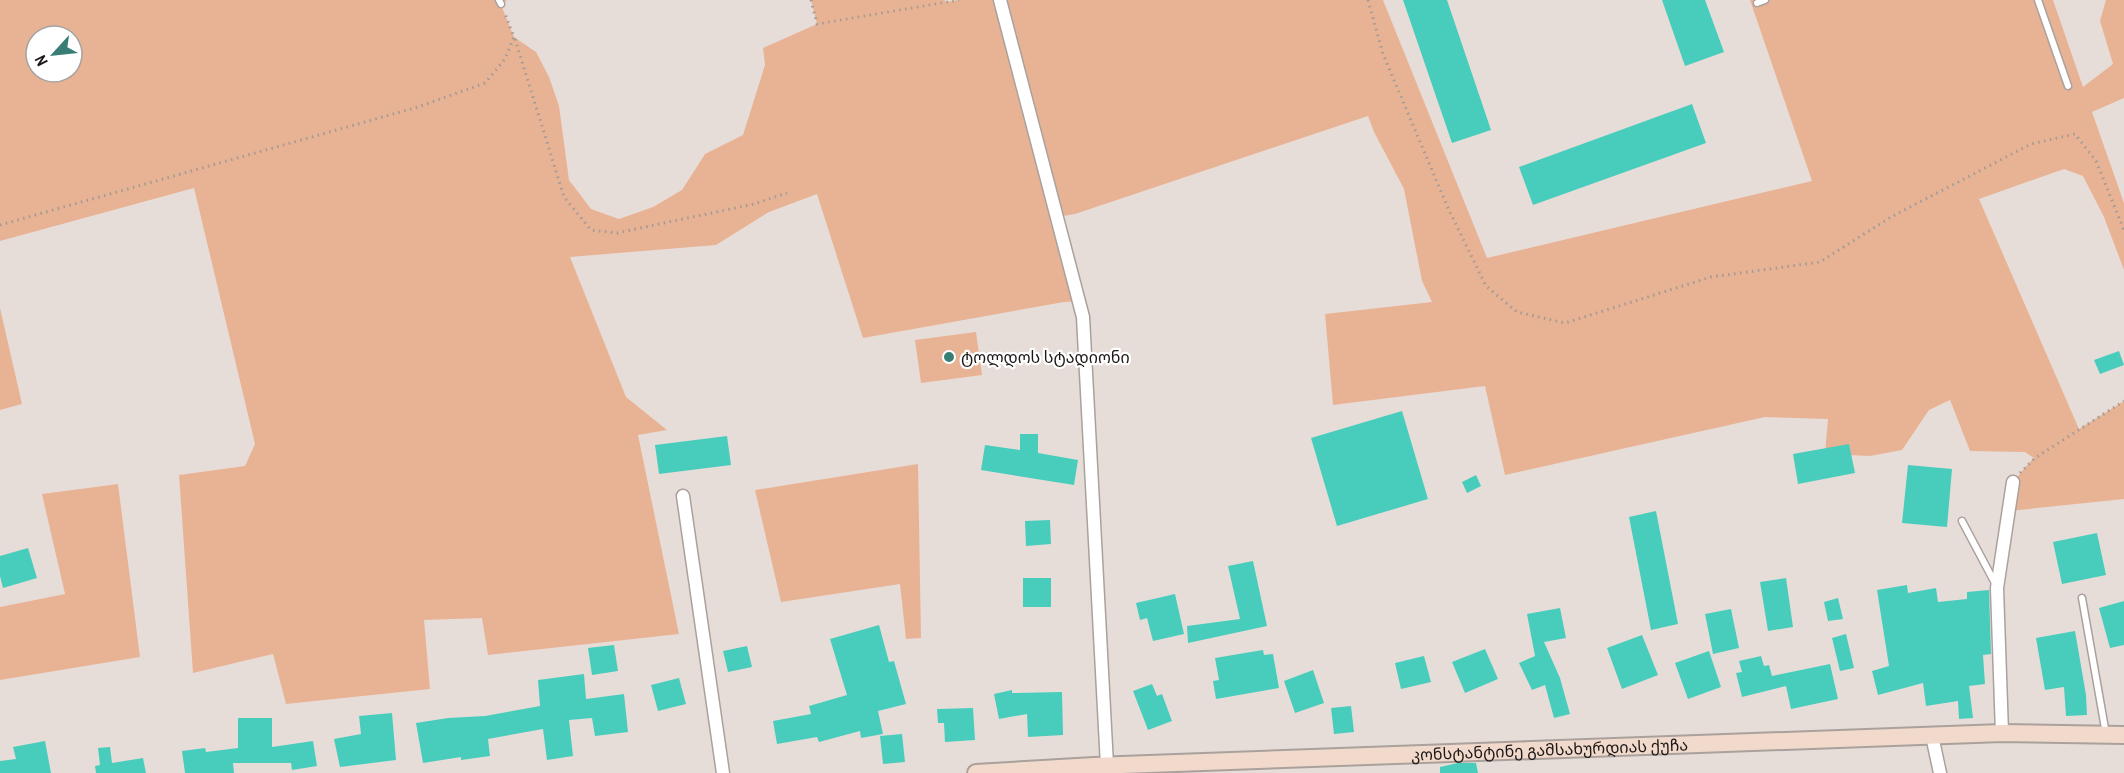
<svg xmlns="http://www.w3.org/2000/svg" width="2124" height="773" font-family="'Archivo Narrow','Noto Sans Georgian',sans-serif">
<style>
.green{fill:#e8b394;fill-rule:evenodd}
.building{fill:#48cdbd}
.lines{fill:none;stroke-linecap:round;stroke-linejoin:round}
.lane-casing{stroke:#aaa19c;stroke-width:9}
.street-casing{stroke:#aaa19c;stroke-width:15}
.secondary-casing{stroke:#aaa19c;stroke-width:20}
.path{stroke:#a19a96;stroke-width:3;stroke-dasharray:1.5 4.5;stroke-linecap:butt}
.lane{stroke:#fff;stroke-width:6}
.street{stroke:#fff;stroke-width:12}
.secondary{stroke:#f1dacc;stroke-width:16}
.poi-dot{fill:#387e74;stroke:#fff;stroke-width:2}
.labels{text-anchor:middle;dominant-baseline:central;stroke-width:4.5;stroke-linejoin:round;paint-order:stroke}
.poi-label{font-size:16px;fill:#1c1817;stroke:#fff;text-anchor:start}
.street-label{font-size:16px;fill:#1c1817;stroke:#fff}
</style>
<rect width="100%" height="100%" fill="#e7ddd8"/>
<g class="green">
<path d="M0,0H507L501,5L514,37L536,52L549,77L559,106L569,180L591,209L619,219L653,207L682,190L705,154L743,135L765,65L763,48L817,24L811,0H945V2L959,0H1383L1487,258L1812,181L1750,0H2053L2083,87L2113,64L2100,21L2106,0H2124V98L2092,112L2124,203V270L2104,217L2083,176L2064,169L1979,199L2079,429L2124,401V499L2009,511C2014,480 2013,480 2034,458L2025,452L1970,451L1950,400L1929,410L1902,450L1870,456L1825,454L1828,419L1765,417L1505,475L1485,386L1333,405L1325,314L1432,302L1422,281L1404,189L1374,132L1368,116L1075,214L1057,217L1079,301L1064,302L863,338L817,194L769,212L716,245L570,257L626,397L667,430L638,435L679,634L488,655L482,618L424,620L430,689L286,704L273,654L193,673L179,475L245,466L255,444L194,188L0,241ZM36,36H72V72H36Z"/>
<polygon points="0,308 22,404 0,410"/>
<polygon points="976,332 982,375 921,383 915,340"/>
<polygon points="918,464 921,638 906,639 900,584 781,602 755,490"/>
<polygon points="118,484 140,657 0,680 0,607 65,594 42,494"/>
</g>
<g class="building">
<polygon points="1403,0 1447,0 1491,130 1452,143"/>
<polygon points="1662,0 1705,0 1724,52 1685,66"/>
<polygon points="1692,104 1706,143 1533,205 1519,167"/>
<polygon points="2119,351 2124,365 2100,374 2094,360"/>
<polygon points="1402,411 1428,499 1337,526 1311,438"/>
<polygon points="1020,434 1038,434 1038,453 1078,460 1074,485 981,470 985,445 1020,450"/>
<polygon points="727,436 731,465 659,474 655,445"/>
<polygon points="1849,444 1855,473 1798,484 1793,454"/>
<polygon points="1908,465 1952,469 1947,527 1902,523"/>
<polygon points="1476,475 1481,486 1467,493 1462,482"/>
<polygon points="1656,511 1678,624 1651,630 1629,517"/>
<polygon points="1050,520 1051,544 1026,546 1025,521"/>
<polygon points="2097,533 2106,575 2062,584 2053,542"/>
<polygon points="28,548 37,578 3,588 0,576 0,556"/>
<polygon points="1253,561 1267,626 1188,643 1187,626 1240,619 1228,566"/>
<rect x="1023" y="578" width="28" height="29"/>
<polygon points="1786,578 1793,627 1768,631 1760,582"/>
<polygon points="1907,585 1908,593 1936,588 1938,602 1967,599 1967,592 1989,590 1991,654 1983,655 1985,684 1969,686 1973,718 1959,719 1958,701 1926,706 1923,683 1878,695 1872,671 1889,666 1877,590"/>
<polygon points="1175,594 1184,634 1153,641 1147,618 1140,620 1136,603"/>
<polygon points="1838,598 1843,619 1828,621 1824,602"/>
<polygon points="2124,601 2124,645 2110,648 2099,608"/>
<polygon points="1560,608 1566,638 1544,642 1560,678 1570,714 1554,718 1545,685 1532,690 1519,663 1535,656 1527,614"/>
<polygon points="1731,609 1739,648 1713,654 1705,614"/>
<polygon points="879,625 889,662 894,661 906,704 878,711 883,734 861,738 860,731 819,742 817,737 777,744 773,721 811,714 809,706 847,695 830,639"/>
<polygon points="2075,631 2086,695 2087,715 2066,716 2064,687 2045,690 2036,638"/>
<polygon points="1846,634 1854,668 1840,671 1832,638"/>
<polygon points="1642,635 1658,675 1622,689 1607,648"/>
<polygon points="614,645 618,671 592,675 588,648"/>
<polygon points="747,646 752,667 728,672 723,651"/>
<polygon points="1485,649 1498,679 1465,693 1452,662"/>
<polygon points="1263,650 1264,655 1273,654 1279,688 1216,699 1213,681 1219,680 1215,658"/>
<polygon points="1709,651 1721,687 1688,699 1675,663"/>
<polygon points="1424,656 1431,682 1401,689 1395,663"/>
<polygon points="1761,656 1764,666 1769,665 1772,676 1830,664 1838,699 1791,709 1786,686 1742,697 1736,673 1742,672 1739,661"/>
<polygon points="1313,670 1324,703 1295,713 1284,681"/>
<polygon points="584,674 586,699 624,694 628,732 595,736 592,718 569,720 573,756 547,760 543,729 488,739 490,756 461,760 461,757 423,763 416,723 448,718 485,716 540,706 538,680"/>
<polygon points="679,678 686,704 658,711 651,685"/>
<polygon points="1152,684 1157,696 1162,694 1172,721 1148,730 1133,691"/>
<polygon points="1012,690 1012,693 1062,692 1063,735 1028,737 1027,714 999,719 994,694"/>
<polygon points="1351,706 1354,732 1334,734 1331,708"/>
<polygon points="973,708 975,740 945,742 944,723 938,723 937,709"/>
<polygon points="392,713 396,760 340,767 334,739 361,734 359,716"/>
<polygon points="238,718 272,718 272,747 313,741 317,766 292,770 291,763 233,763 234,773 185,773 182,751 205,748 206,752 238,748"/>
<polygon points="902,734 905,762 883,764 880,736"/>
<polygon points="45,741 51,773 0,773 0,761 16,759 13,747"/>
<polygon points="110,747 112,763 143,758 146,773 96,773 95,766 100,765 98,748"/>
<polygon points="1458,763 1476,763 1478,773 1440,773 1440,767"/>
</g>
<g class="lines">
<g class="lane-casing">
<g id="lane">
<polyline points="499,0 501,4"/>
<polyline points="2038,0 2068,86"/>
<polyline points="1757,3 1765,0"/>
<polyline points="1962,521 1996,585"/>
<polyline points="2082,598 2106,734"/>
</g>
</g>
<g class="street-casing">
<g id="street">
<polyline points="1000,0 1083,317 1107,765"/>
<polyline points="683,496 723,773"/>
<polyline points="2002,733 1997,588 2013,482"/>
<polyline points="1932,736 1940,773"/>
</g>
</g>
<g class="secondary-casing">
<g id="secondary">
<path id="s1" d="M976,773L1094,766L2002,733L2124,735"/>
</g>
</g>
<g class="path">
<polyline points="811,0 817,24 959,0"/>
<polyline points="1368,0 1383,54 1448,208 1486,286 1517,312 1565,323 1711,277 1820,262 1891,217 2031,144 2075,134 2096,161 2124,230"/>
<polyline points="515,39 564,197 591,230 617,233 754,204 787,193"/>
<polyline points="0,225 418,107 485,83 505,59 514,37 505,14"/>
<polyline points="2020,473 2035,458 2124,401"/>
</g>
<use href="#lane" class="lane"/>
<use href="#street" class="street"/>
<use href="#secondary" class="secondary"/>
</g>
<circle class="poi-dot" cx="949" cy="357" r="6"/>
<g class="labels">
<g class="poi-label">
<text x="961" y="357">ტოლდოს სტადიონი</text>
</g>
<g class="street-label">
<text stroke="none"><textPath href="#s1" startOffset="574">კონსტანტინე გამსახურდიას ქუჩა</textPath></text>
</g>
</g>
<g transform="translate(54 54) rotate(243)"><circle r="28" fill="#ffffff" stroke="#a4a3a2" stroke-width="1.5"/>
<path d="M0-4.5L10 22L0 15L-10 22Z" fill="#387e74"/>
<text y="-9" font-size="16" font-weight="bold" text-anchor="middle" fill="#1c1817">N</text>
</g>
</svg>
